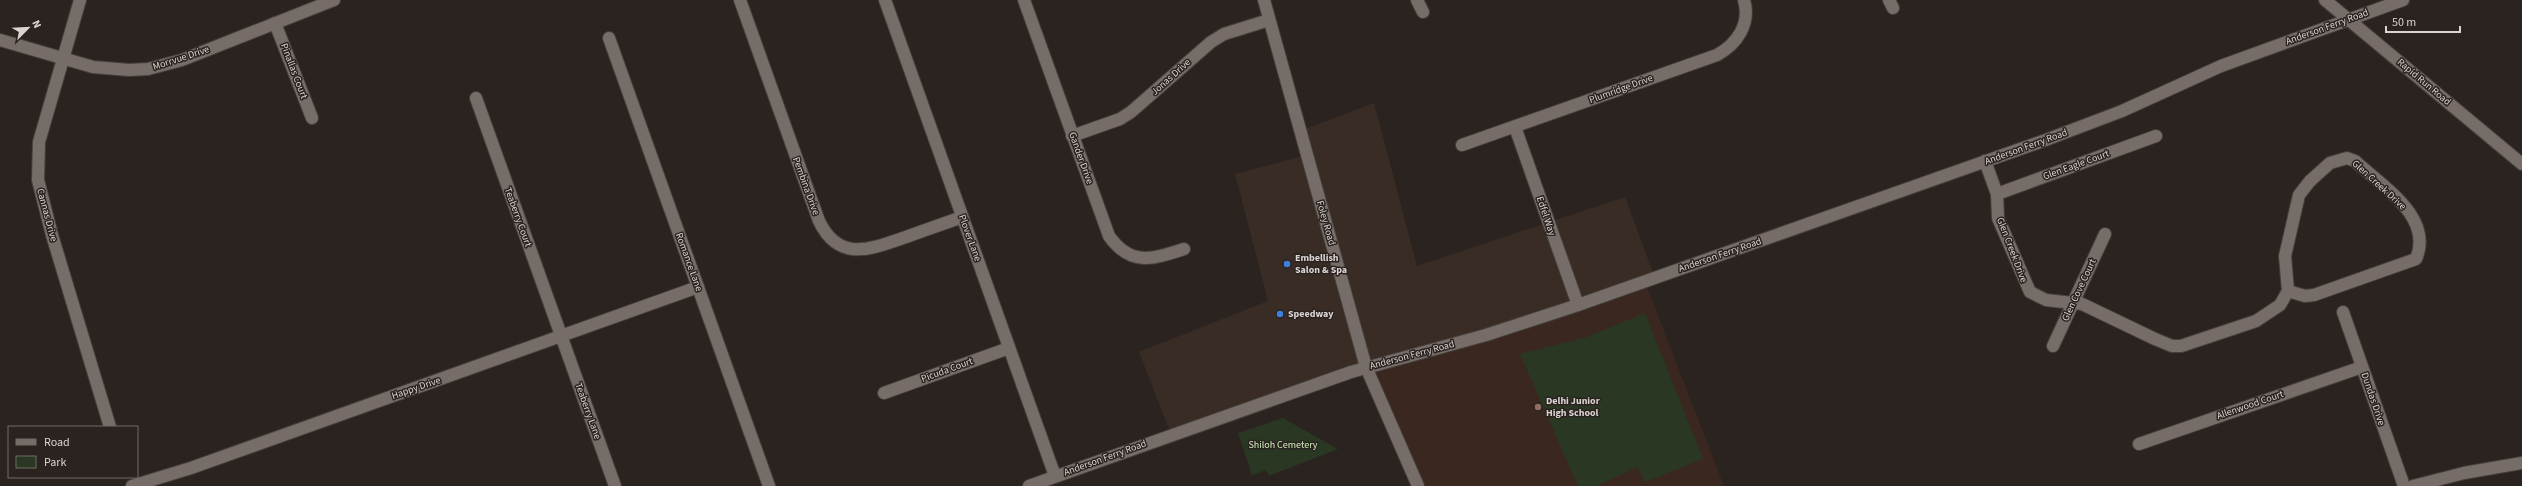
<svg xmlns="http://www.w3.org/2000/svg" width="2522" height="486" font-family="'Source Sans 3',sans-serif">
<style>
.built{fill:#392c25}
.education{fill:#3a2820}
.green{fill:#2a3823}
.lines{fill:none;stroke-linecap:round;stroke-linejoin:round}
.minor-casing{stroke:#46413d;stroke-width:14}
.minor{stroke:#766d69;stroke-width:12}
.shop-dot{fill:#3f7fe0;stroke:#2b2320;stroke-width:1.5}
.education-dot{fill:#8d6e63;stroke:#2b2320;stroke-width:1.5}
.labels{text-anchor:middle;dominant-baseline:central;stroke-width:3;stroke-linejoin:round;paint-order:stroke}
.street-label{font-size:10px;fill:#d9d4d2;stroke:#2b2320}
.poi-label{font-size:10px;font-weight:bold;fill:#d9d4d2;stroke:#2b2320;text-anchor:start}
.park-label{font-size:10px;fill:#cbedba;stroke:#2b2320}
</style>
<rect width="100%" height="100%" fill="#2b2320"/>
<polygon class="built" points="1374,103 1417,266 1625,197 1655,278 1171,434 1139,352 1268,301 1235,174 1307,155 1300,131"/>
<polygon class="education" points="1645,282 1724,486 1418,486 1366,367"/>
<g class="green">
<polygon points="1645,313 1703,459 1645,482 1638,467 1596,486 1578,486 1520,354 1587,337"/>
<polygon points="1283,418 1338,449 1269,476 1266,470 1252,475 1238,433"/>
</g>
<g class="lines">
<g class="minor-casing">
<g id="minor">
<polyline points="80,0 39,142 38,180 52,235 110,427"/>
<path d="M740,0L819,221C839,263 871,249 906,237C925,230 943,224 962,217"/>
<polyline points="885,0 1055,476"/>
<path d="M1024,0L1109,236C1131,267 1153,259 1184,249"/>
<polyline points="1264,0 1366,367 1418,486"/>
<polyline points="1417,0 1423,12"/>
<polyline points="1889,0 1893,8"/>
<polyline points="2325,0 2522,164"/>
<polyline points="275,23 312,118"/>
<polyline points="609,38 769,486"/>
<polyline points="0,40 93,67 129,70 148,69 182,60 334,0"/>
<polyline points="476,98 615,486"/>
<polyline points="1515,127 1578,305"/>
<polyline points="1072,136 1120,119 1131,112 1211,42 1224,34 1269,20"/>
<path d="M1462,145L1717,55C1737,44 1751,24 1744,0"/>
<path d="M1985,161L1997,194L1998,218L2030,292L2046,300L2082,304L2155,339L2172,346H2181L2256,321L2280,305L2288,291L2285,256L2299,195L2310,181L2330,163L2347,158L2355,161C2382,186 2434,217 2416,259L2314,295L2305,296L2288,291"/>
<polyline points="1997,194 2156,136"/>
<polyline points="2343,312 2404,486"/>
<polyline points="2053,346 2105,234"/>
<polyline points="884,393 1009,348"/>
<polyline points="2139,444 2362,367"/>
<polyline points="132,486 191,468 698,287"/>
<polyline points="1029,486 1351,372 1486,335 1578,305 2043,141 2122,111 2221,66 2403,0"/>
<polyline points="2413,486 2464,473 2522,463"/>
</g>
</g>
<use href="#minor" class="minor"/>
</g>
<g class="shop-dot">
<circle cx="1287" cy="264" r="4"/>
<circle cx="1280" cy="314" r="4"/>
</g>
<circle class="education-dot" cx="1538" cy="407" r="4"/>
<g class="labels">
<g class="street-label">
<text transform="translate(2327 27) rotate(-20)">Anderson Ferry Road</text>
<text transform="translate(181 58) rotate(-18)">Morrvue Drive</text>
<text transform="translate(294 71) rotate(69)">Pinallas Court</text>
<text transform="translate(1171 77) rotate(-42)">Jonas Drive</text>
<text transform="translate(2424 82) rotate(40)">Rapid Run Road</text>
<text transform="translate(1621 89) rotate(-20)">Plumridge Drive</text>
<text transform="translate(2026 147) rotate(-20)">Anderson Ferry Road</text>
<text transform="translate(1081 158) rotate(70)">Gander Drive</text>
<text transform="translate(2076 165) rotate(-20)">Glen Eagle Court</text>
<text transform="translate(2379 185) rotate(42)">Glen Creek Drive</text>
<text transform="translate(806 186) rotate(70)">Pembina Drive</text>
<text transform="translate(47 215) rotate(75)">Cannas Drive</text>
<text transform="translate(1546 216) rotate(71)">Edfel Way</text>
<text transform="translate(518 217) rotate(70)">Teaberry Court</text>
<text transform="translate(1326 223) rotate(74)">Foley Road</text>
<text transform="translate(970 238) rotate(70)">Plover Lane</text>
<text transform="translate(2012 250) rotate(69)">Glen Creek Drive</text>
<text transform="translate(1720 255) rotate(-19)">Anderson Ferry Road</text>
<text transform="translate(689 262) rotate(70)">Romance Lane</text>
<text transform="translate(2079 290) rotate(-65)">Glen Cove Court</text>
<text transform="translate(1412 355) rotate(-15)">Anderson Ferry Road</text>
<text transform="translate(947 370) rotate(-20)">Picuda Court</text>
<text transform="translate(416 388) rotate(-19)">Happy Drive</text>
<text transform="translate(2373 399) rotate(71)">Dundas Drive</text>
<text transform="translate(2250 405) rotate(-19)">Allenwood Court</text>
<text transform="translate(588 411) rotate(70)">Teaberry Lane</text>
<text transform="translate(1105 458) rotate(-20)">Anderson Ferry Road</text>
</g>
<g class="poi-label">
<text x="1295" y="258">Embellish<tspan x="1295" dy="12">Salon &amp; Spa</tspan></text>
<text x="1288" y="314">Speedway</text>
<text x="1546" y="401">Delhi Junior<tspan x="1546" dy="12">High School</tspan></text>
</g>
<g class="park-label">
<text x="1283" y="445">Shiloh Cemetery</text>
</g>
</g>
<rect x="8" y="426" width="130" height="52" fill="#2b2320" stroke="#716a67"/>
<rect x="16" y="439" width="20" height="6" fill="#766d69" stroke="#716a67"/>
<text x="44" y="446" font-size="12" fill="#d9d4d2">Road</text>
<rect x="16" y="456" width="20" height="12" fill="#2a3823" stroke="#716a67"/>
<text x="44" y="466" font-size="12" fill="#d9d4d2">Park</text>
<g transform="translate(28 28) rotate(66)" stroke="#2b2320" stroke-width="3" paint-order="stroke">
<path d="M0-3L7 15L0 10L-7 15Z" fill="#d9d4d2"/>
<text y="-6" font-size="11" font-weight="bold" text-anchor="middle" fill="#d9d4d2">N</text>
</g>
<path d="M2386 26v6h74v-6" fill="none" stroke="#d9d4d2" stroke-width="2"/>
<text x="2392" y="26" font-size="12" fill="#d9d4d2" stroke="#2b2320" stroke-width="3" paint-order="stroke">50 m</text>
</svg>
